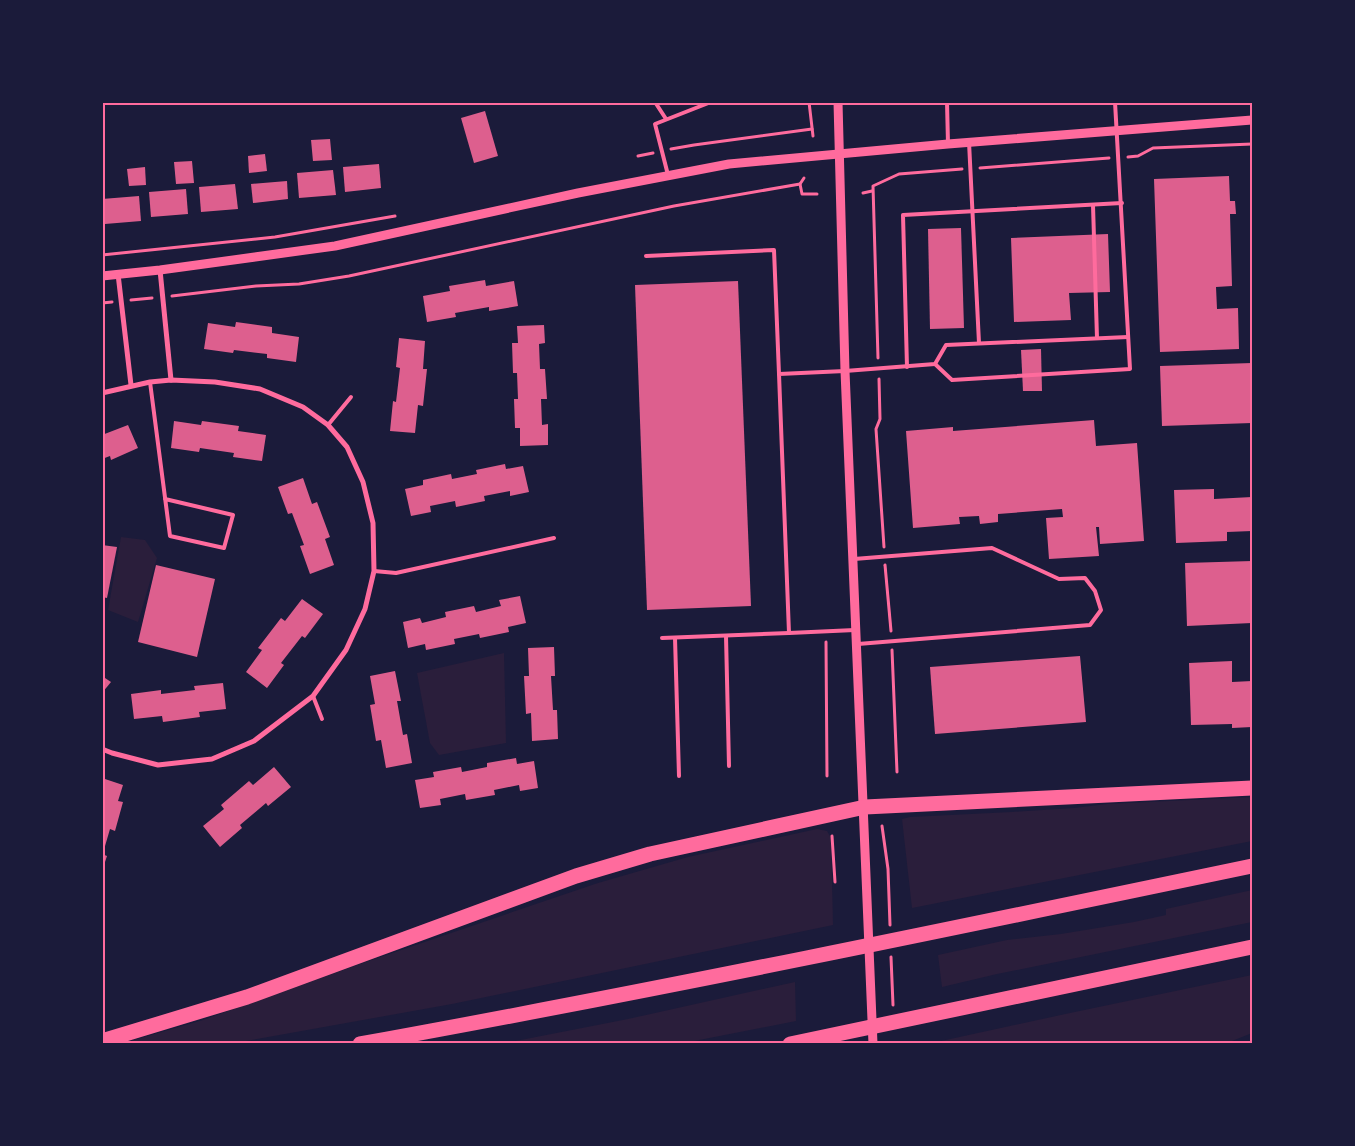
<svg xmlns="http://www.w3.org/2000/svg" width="1355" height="1146" font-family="'PT Sans Narrow',sans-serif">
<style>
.green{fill:#2a1e3b}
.building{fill:#dd5f8e}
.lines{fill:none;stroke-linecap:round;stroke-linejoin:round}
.path{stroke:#ff6b9d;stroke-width:3}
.service{stroke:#ff6b9d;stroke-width:4}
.minor{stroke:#ff6b9d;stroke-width:5}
.tertiary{stroke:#ff6b9d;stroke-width:9}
.motorway{stroke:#ff6b9d;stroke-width:15}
.neatline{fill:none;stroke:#ff6b9d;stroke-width:2}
</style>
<rect width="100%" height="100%" fill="#1b1b3a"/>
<g class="green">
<polygon points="121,537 145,540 157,558 138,622 108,610"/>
<polygon points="504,653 506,743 439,755 430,743 417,673"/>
<polygon points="1252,797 1252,841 912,908 902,819 910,817 1012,812 1074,808 1107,804"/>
<polygon points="817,829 827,831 831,838 833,925 452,1004 257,1039 229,1044 120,1044 203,1020 357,965 598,883 688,857"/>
<polygon points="1252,890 1252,922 997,974 942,987 938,955 1007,940 1061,934 1134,922 1166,915 1166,909"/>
<polygon points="1252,975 1252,1033 1227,1043 932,1043 1070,1013"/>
<polygon points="795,982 796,1021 684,1043 506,1043 628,1019"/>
</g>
<g class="building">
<polygon points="485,111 498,156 474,163 461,118"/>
<polygon points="330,139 332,160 313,161 311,140"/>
<polygon points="265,154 267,171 249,173 248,156"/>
<polygon points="192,161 194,183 176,184 174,162"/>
<polygon points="379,164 381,188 345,192 343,167"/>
<polygon points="145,167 146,185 129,186 127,169"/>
<polygon points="333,170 336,195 299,198 297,173"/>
<polygon points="1229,176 1230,201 1235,201 1236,214 1230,214 1232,286 1216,287 1217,309 1238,308 1239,349 1160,352 1154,179"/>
<polygon points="287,181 288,199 253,203 251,184"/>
<polygon points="235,184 238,209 201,212 199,187"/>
<polygon points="186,189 188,214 151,217 149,192"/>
<polygon points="139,196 141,221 105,224 102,199"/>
<polygon points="961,228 964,328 930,329 928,229"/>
<polygon points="1108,234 1110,292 1069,293 1071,320 1014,322 1011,238"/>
<polygon points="485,280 486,286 514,281 518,306 489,311 489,307 455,313 456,317 427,322 423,296 450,291 449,286"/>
<polygon points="738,281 751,606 647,610 635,285"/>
<polygon points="236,322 272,327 272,333 299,337 296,362 267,358 267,354 234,350 233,353 204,349 208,323 235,327"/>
<polygon points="544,325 545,343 539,344 540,369 545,369 547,399 541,399 542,425 548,424 548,445 520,446 520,428 515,428 514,399 518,399 517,373 513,373 512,343 518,343 517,326"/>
<polygon points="399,338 425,341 423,369 427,369 423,406 418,405 415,433 390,431 393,401 396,402 400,368 396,367"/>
<polygon points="1041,349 1042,391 1023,391 1021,350"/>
<polygon points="1252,363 1252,423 1162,426 1160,366"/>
<polygon points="1094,420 1096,446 1137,443 1144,541 1100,544 1099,527 1096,527 1099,556 1049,559 1046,518 1063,517 1062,509 998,514 998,522 980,524 979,516 959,517 960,524 913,528 906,431 953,427 953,431"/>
<polygon points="174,421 201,425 202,421 239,426 238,431 266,435 262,461 233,457 234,453 200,448 199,452 171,448"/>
<polygon points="128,425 138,448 111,460 110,456 102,459 102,435"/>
<polygon points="505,464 506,469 523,466 529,492 510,496 510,491 484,496 485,501 456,507 455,501 430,506 431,512 411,516 405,489 423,485 423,480 451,474 452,479 477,474 476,470"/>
<polygon points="303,478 312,504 317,502 330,537 325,539 334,565 310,574 300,546 304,545 292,513 288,514 278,487"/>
<polygon points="1214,489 1214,499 1252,497 1252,531 1227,532 1227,541 1176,543 1174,490"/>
<polygon points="102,545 117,547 107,598 102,597"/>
<polygon points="1252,561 1252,623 1187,626 1185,563"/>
<polygon points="156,565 215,579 197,657 138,642"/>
<polygon points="520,596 526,623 508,627 509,632 480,638 479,634 454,639 455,644 426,650 425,644 408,648 403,622 420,618 422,623 446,617 445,612 474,606 476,612 501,606 499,600"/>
<polygon points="302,599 323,614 305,638 302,636 281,663 284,665 267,688 246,672 262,650 258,648 281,618 285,621"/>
<polygon points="554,647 555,676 551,676 553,710 557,710 558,739 532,741 531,713 526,714 524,676 529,676 528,648"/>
<polygon points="1080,656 1086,722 935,734 930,667"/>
<polygon points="1232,661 1232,682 1252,681 1252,727 1232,728 1232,724 1191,725 1189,663"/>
<polygon points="395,671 401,701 397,701 403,735 407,734 412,763 386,768 381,740 376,741 370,705 375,704 370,676"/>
<polygon points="102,676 111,682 102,693"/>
<polygon points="223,683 226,709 199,712 200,717 163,722 162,716 134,719 131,694 161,690 161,694 195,690 194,686"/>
<polygon points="516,758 517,764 534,761 538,788 520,791 519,785 494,790 495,795 466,800 465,794 440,799 441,805 420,808 415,780 434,777 433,772 461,767 462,772 487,767 487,763"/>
<polygon points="274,767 291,787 268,806 266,803 240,825 242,828 220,847 203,826 224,809 221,805 249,781 253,785"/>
<polygon points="102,778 123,785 118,801 123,802 115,831 110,829 103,853"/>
<polygon points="102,854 107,856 103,868 102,868"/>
</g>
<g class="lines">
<g class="path">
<polyline points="809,102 813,136"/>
<polyline points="671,149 694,145 812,129"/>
<polyline points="638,156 653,153"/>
<polyline points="1128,157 1138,156 1153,148 1252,144"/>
<polyline points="980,168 1109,158"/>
<polyline points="804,178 800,184 802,194 817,194"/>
<polyline points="863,193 872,191"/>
<polyline points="102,255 275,237 395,216"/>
<polyline points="172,296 256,286 299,284 349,276 674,206 800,184"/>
<polyline points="131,300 152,298"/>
<polyline points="102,303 112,302"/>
<polyline points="878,358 873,186 899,174 962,169"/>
<polyline points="879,379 880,419 876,429 884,547"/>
<polyline points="885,565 891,631"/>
<polyline points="826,642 827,776"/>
<polyline points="892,650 897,772"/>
<polyline points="882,826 888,869 890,925"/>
<polyline points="832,836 835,882"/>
<polyline points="891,957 893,1005"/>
</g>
<g class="service">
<polyline points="655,102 666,119"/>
<polyline points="947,102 948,144"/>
<polyline points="969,142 979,343"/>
<polyline points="668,175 655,124 711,102"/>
<polyline points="1093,205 1097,338"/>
<polyline points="646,256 774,250 779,374"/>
<polyline points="935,364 952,380 1130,369 1115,102"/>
<polyline points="907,367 903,215 1122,203"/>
<polyline points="150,382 170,536 224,548 233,515 165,499"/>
<polyline points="328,425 351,397"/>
<polyline points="854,559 992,548 1059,579 1085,578 1095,591 1101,610 1090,625 858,644"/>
<polyline points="374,571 396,573 554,538"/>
<polyline points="855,630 789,633 779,374 845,371 935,364 946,345 1128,337"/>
<polyline points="726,636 729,766"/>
<polyline points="662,638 789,633"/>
<polyline points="675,638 679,776"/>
<polyline points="313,696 322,719"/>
</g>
<g class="minor">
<polyline points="160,270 171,380"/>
<polyline points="118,274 131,385"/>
<polyline points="102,393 150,382 171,380 215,382 260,389 303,407 328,425 347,447 363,482 373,523 374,571 365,609 346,650 313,696 254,741 212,759 158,765 112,753 102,749"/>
</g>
<g class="tertiary">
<polyline points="838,102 845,371 873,1044"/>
<polyline points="102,276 160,270 335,246 578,193 729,164 948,144 1252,120"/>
</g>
<g class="motorway">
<polyline points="102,1041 247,997 576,876 650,854 865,807 1252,788"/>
<path d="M360,1044C658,990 955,928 1252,866"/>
<polyline points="790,1044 1252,947"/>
</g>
</g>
<rect width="1355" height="1146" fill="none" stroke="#1b1b3a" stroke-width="208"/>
<rect x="104" y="104" width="1147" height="938" class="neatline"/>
</svg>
